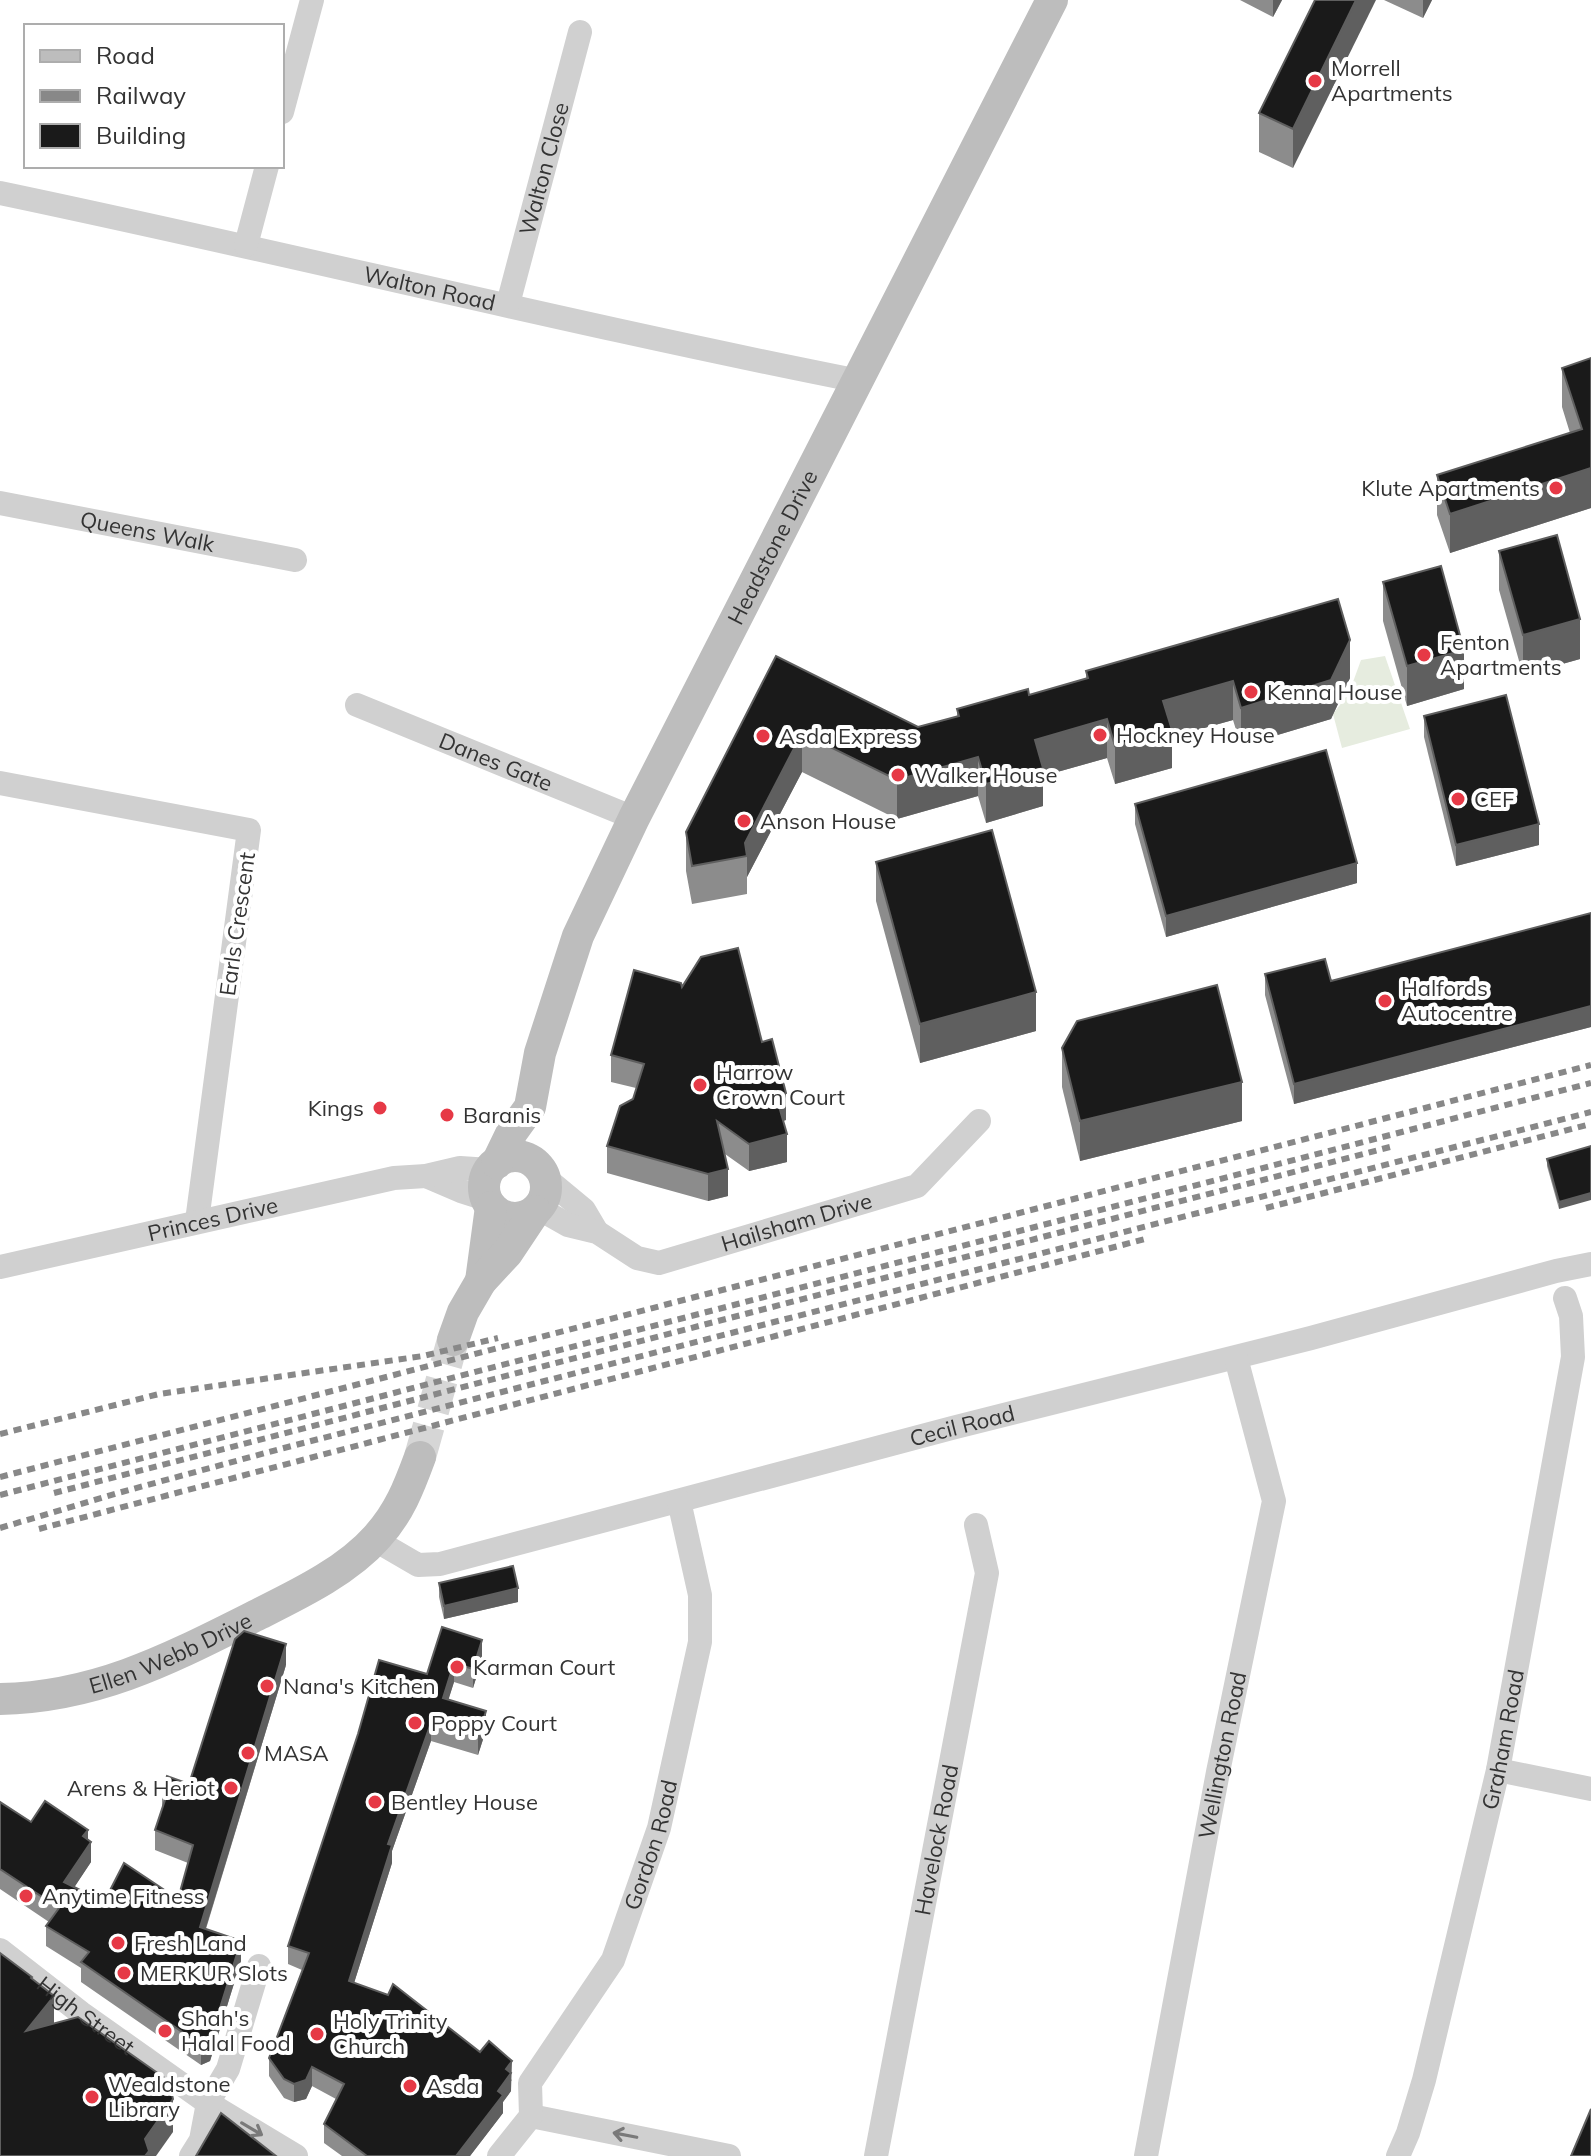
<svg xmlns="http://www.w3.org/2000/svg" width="1591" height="2156" font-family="Mulish,sans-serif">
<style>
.green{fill:#e6ecdf}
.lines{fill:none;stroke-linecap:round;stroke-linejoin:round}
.secondary-tunnel{stroke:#d6d6d6;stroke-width:32;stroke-dasharray:32 16;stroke-linecap:butt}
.street{stroke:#d0d0d0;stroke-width:24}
.secondary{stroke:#bdbdbd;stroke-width:32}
.rail{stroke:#888;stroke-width:6;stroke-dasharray:8 6;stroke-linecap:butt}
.wall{fill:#8c8c8c}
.shaded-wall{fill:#5f5f5f}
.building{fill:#1a1a1a;stroke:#5f5f5f;stroke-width:2}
.oneway{stroke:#7a7a7a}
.poi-dot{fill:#e63946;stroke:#fff;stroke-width:3}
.labels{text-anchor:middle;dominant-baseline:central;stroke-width:8;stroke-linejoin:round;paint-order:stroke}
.poi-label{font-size:22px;fill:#333;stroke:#fff;text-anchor:start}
.street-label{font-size:22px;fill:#333;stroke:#fff}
</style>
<rect width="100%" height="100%" fill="#fff"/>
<polygon class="green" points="1385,656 1410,729 1342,748 1333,714 1349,693 1361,660"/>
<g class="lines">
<polyline class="secondary-tunnel" points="420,1457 453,1340"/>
<g class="street">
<polyline points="282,112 312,0"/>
<path id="s1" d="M0,193C287,253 571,324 859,381"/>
<polyline points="246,245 267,166"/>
<path id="s2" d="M508,304L580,32"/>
<path id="s3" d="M0,503L295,560"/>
<path id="s4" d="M357,705L634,818"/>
<polyline points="0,783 249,830 197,1221"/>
<polyline points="426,1176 461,1191 486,1199"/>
<polyline points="543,1176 584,1210 597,1232"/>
<path id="s5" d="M538,1208L568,1225L597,1232L637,1258L659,1263L917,1186L979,1121"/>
<path id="s6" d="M0,1267L394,1178L426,1176L460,1168L490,1170"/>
<path id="s7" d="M375,1540L418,1565L440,1564L952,1428L1311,1338L1556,1271L1591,1264"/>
<polyline points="1498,1770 1591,1789"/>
<path id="s8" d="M0,1950L81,2013L208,2103L296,2156"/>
<polyline points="531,2116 729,2156"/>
<polyline points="191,2156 201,2140 208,2103 228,2069 259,1966"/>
<path id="s9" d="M499,2156L531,2116L530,2083L613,1960L659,1828L700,1642V1595L679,1501"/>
<path id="s10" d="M876,2156L987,1573L976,1525"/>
<path id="s11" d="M1146,2156L1218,1772L1274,1501L1236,1358"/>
<path id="s12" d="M1398,2156L1408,2133L1424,2080L1498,1770L1573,1357L1571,1316L1565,1298"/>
</g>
<g class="secondary">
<circle cx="515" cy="1187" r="31"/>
<path id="s13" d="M497,1163L512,1132L530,1107L540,1053L578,936L634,818L1052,0"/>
<polyline points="481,1281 491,1207"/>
<polyline points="453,1340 463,1312 481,1281 507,1253 535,1211"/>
<path id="s14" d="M0,1699C99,1697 173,1657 259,1614C299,1594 347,1571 377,1537C399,1513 409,1487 420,1457"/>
</g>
<g class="rail">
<polyline points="1266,1208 1591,1124"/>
<polyline points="0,1434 159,1394 423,1356 498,1338"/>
<polyline points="0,1477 1591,1065"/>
<polyline points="54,1493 1390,1147"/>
<polyline points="0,1495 1591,1083"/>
<polyline points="0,1528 118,1493 280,1449 1591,1112"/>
<polyline points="39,1529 1149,1238"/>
</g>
</g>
<g class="wall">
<polygon points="1240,0 1282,0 1273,17"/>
<polygon points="1315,0 1293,168 1259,152 1259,113"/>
<polygon points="1384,0 1432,0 1423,18"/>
<polygon points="1591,358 1591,508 1450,553 1437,515 1437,475 1570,433 1562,407 1562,368"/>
<polygon points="1499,551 1580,659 1523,675 1499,590"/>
<polygon points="1383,582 1464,689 1407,706 1383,621"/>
<polygon points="776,656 918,727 957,717 957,709 1029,695 1086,679 1086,671 1350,678 1331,719 1241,746 1233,720 1172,737 1172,768 1115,784 1107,758 1043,776 1043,806 986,823 978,796 897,819 802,772 747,877 747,894 692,904 686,871 686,832"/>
<polygon points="1424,716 1539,845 1456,866 1424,737"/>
<polygon points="1135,804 1357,883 1166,937 1135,824"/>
<polygon points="876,862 1036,1031 920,1063 876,901"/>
<polygon points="1591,913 1591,1027 1294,1104 1265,995 1265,974 1331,981"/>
<polygon points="682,987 762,1042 786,1120 783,1121 787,1162 749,1171 725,1154 728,1196 708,1201 607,1173 607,1146 633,1099 636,1088 611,1082 611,1055"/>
<polygon points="1062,1048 1242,1121 1080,1161 1062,1087"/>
<polygon points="1591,1146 1559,1209 1547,1166 1547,1159"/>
<polygon points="439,1583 518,1602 444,1619 439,1597"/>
<polygon points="442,1627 482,1659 473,1688 454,1682 448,1700 486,1730 478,1755 431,1741 392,1851 392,1863 354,1983 512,2080 511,2081 511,2091 503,2102 503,2113 470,2156 342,2156 324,2143 324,2124 336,2099 312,2086 306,2099 294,2102 284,2098 269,2076 269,2058 302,1970 288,1964 288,1946 427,1674"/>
<polygon points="286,1665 206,1929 241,1961 210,2061 201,2065 81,1982 81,1968 46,1946 46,1926 49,1922 0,1889 0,1802 31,1822 88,1839 91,1862 74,1887 104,1902 178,1899 188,1863 155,1850 155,1830 162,1808 162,1792 189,1784"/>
</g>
<g class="shaded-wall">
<polygon points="1273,0 1282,0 1273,17"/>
<polygon points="1356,0 1376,0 1293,168 1293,129"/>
<polygon points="1423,0 1432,0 1423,18"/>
<polygon points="1591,468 1591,508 1450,553 1450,514"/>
<polygon points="1580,619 1580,659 1523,675 1523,635"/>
<polygon points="1350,640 1350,678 1331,719 1241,746 1241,708"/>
<polygon points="1464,650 1464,689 1407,706 1407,666"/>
<polygon points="1233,681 1233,720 1172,737 1172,768 1115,784 1115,746 1163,701"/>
<polygon points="1107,719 1107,758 1043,776 1043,806 986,823 986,784 1035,740"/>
<polygon points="802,733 802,772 747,877 747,856 745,843"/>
<polygon points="978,757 978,796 897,819 897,780"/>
<polygon points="1539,824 1539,845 1456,866 1456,845"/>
<polygon points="1357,863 1357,883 1166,937 1166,916"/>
<polygon points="1036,992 1036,1031 920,1063 920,1024"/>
<polygon points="1591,1006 1591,1027 1294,1104 1294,1084"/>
<polygon points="1242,1082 1242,1121 1080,1161 1080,1121"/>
<polygon points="786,1093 786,1120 776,1123 776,1096"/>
<polygon points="787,1134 787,1162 749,1171 749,1144"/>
<polygon points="728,1169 728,1196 708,1201 708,1174"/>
<polygon points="1591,1193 1591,1200 1559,1209 1559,1202"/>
<polygon points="518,1588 518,1602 444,1619 444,1606"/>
<polygon points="482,1640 482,1659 473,1688 473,1669"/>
<polygon points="286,1644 286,1665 200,1947 200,1927"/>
<polygon points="454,1663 454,1682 443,1717 443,1698"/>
<polygon points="486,1711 486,1730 478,1755 478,1737"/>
<polygon points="431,1723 431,1741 392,1851 392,1863 349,1999 349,1981 388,1844"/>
<polygon points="88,1830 88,1847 91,1842 91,1862 64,1903 64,1882 83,1836"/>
<polygon points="241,1941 241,1961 210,2061 201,2065 201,2045"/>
<polygon points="54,1996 54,2029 26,2031"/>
<polygon points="512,2061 511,2091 503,2102 503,2113 470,2156 456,2156 506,2069"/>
<polygon points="312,2067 312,2086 306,2099 294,2102 294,2084"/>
<polygon points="173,2099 173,2132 156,2156 145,2156 145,2139"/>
</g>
<g class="building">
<polygon points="1315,0 1356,0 1293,129 1259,113"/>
<polygon points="1591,358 1591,468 1450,514 1437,475 1582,429 1562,368"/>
<polygon points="1557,535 1580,619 1523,635 1499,551"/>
<polygon points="1441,566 1464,650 1407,666 1383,582"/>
<polygon points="1338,599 1350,640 1331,680 1241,708 1233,681 1163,701 1172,730 1115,746 1107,719 1035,740 1043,768 986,784 978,757 897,780 802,733 745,843 747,856 692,866 686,832 776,656 918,727 959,716 957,709 1028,689 1029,695 1088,678 1086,671"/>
<polygon points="1506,695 1539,824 1456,845 1424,716"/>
<polygon points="1326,750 1357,863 1166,916 1135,804"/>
<polygon points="992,830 1036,992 920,1024 876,862"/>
<polygon points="1591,913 1591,1006 1294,1084 1265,974 1325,959 1331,981"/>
<polygon points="738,948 762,1042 772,1039 786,1093 776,1096 787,1134 749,1144 717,1121 728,1169 708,1174 607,1146 620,1106 633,1099 644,1064 611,1055 634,970 681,983 682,987 701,957"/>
<polygon points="1217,985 1242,1082 1080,1121 1062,1048 1077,1021"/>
<polygon points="1591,1146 1591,1193 1559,1202 1547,1159"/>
<polygon points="513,1566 518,1588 444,1606 439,1583"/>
<polygon points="442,1627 482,1640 473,1669 454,1663 443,1698 486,1711 478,1737 431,1723 388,1844 392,1845 349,1981 388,1995 393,1984 480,2052 489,2041 512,2061 506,2069 511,2073 498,2091 503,2095 456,2156 367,2156 324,2124 344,2084 312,2067 306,2080 294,2084 284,2079 269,2058 309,1953 288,1946 358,1734 379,1660 427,1674"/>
<polygon points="244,1631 286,1644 200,1927 241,1941 210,2040 201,2045 81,1962 89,1952 46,1926 59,1908 0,1869 0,1802 31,1822 45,1801 88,1830 83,1836 91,1842 64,1882 104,1902 124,1863 178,1899 193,1845 155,1830 167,1794 162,1792 167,1776 189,1784 235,1639"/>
<polygon points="0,1953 32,1977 31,1978 54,1996 26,2031 78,2017 169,2081 173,2099 145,2139 149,2151 145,2156 0,2156"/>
<polygon points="1591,2109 1591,2156 1571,2156"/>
<polygon points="221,2113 276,2156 196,2156"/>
</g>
<defs><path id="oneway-shaft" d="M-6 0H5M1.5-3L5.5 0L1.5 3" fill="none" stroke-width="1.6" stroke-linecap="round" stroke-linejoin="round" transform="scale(2)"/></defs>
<g class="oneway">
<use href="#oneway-shaft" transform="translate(252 2129) rotate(31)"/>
<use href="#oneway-shaft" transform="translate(625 2135) rotate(-169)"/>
</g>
<g class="poi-dot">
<circle cx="1315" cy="81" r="8"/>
<circle cx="1556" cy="488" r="8"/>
<circle cx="1424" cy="655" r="8"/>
<circle cx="1251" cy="692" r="8"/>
<circle cx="1100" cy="735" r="8"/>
<circle cx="763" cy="736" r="8"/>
<circle cx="898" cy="775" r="8"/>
<circle cx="1458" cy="799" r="8"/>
<circle cx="744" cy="821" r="8"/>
<circle cx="1385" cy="1001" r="8"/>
<circle cx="700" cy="1085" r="8"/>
<circle cx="380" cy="1108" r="8"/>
<circle cx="447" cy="1115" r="8"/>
<circle cx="457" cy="1667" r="8"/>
<circle cx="267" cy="1686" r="8"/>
<circle cx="415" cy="1723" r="8"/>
<circle cx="248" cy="1753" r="8"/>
<circle cx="231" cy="1788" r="8"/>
<circle cx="375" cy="1802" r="8"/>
<circle cx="26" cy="1896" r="8"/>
<circle cx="118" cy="1943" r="8"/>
<circle cx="124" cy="1973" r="8"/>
<circle cx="165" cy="2031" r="8"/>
<circle cx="317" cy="2034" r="8"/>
<circle cx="410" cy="2086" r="8"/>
<circle cx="92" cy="2097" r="8"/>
</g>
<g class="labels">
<g class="poi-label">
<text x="1331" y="68">Morrell<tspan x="1331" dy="25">Apartments</tspan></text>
<text x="1540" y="488" text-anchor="end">Klute Apartments</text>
<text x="1440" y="642">Fenton<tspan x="1440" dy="25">Apartments</tspan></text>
<text x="1267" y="692">Kenna House</text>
<text x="1116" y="735">Hockney House</text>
<text x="779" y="736">Asda Express</text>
<text x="914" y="775">Walker House</text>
<text x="1474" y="799">CEF</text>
<text x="760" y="821">Anson House</text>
<text x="1401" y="988">Halfords<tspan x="1401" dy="25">Autocentre</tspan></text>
<text x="716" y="1072">Harrow<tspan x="716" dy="25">Crown Court</tspan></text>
<text x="364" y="1108" text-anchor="end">Kings</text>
<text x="463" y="1115">Baranis</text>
<text x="473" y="1667">Karman Court</text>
<text x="283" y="1686">Nana's Kitchen</text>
<text x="431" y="1723">Poppy Court</text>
<text x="264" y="1753">MASA</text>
<text x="215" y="1788" text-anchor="end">Arens &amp; Heriot</text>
<text x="391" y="1802">Bentley House</text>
<text x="42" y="1896">Anytime Fitness</text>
<text x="134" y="1943">Fresh Land</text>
<text x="140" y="1973">MERKUR Slots</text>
<text x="181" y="2018">Shah's<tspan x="181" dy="25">Halal Food</tspan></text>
<text x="333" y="2021">Holy Trinity<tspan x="333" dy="25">Church</tspan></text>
<text x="108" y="2084">Wealdstone<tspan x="108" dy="25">Library</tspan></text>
<text x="426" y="2086">Asda</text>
</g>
<g class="street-label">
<text stroke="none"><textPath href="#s2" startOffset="140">Walton Close</textPath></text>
<text stroke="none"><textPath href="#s1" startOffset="440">Walton Road</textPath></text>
<text stroke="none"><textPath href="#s3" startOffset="150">Queens Walk</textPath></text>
<text stroke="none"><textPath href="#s13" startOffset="678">Headstone Drive</textPath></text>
<text stroke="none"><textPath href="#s4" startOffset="150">Danes Gate</textPath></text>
<text transform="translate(237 924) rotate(-82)">Earls Crescent</text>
<text stroke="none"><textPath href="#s6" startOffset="218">Princes Drive</textPath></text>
<text stroke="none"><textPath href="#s5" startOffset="278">Hailsham Drive</textPath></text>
<text stroke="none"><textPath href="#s7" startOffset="612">Cecil Road</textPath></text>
<text stroke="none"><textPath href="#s14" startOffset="178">Ellen Webb Drive</textPath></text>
<text stroke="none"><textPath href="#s12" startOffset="430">Graham Road</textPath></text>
<text stroke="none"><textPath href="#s11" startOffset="408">Wellington Road</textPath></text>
<text stroke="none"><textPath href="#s10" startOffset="322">Havelock Road</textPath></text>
<text stroke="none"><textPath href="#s9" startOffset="354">Gordon Road</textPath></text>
<text stroke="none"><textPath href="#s8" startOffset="108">High Street</textPath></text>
</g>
</g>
<rect x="24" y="24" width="260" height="144" fill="#ffffff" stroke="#adadad" stroke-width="2"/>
<rect x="40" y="50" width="40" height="12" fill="#bdbdbd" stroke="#adadad" stroke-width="2"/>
<text x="96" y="64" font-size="24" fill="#333333">Road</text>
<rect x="40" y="90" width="40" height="12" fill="#888888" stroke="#adadad" stroke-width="2"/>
<text x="96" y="104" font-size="24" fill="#333333">Railway</text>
<rect x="40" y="124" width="40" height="24" fill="#1a1a1a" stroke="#adadad" stroke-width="2"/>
<text x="96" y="144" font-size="24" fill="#333333">Building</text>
</svg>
